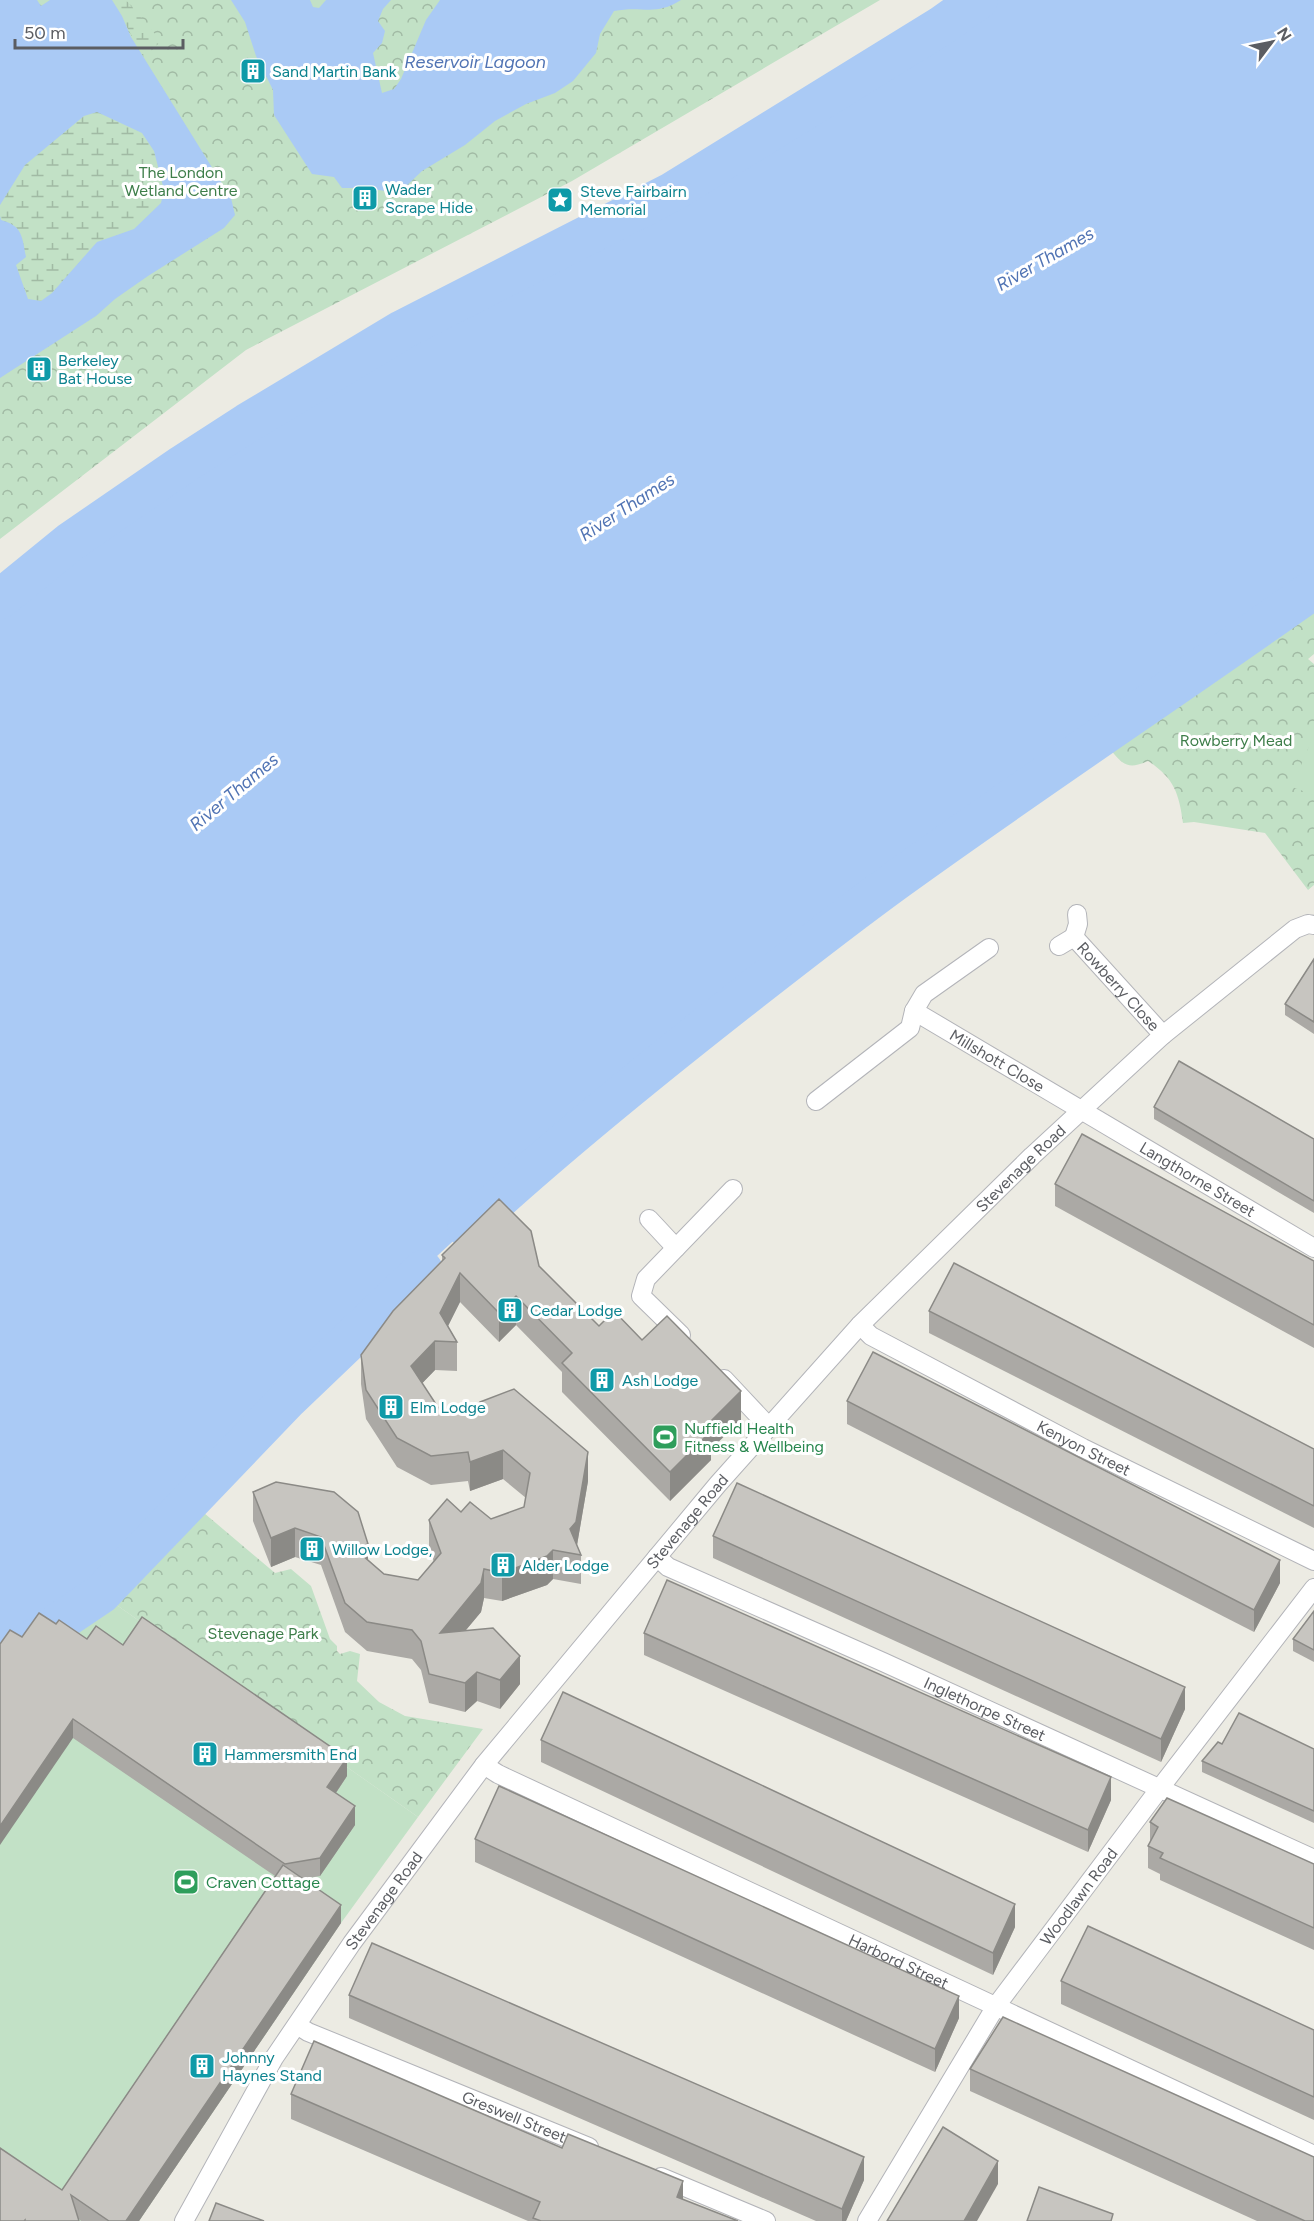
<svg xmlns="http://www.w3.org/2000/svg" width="1314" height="2221" font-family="Figtree,sans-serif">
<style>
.forest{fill:url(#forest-crowns)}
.wetland{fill:url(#wetland-marsh)}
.garden{fill:#c2e1c6}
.water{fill:#aacaf5}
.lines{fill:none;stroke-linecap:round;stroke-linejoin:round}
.river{stroke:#aacaf5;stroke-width:40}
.minor-casing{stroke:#b3b4b9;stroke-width:20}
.minor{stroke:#fff;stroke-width:18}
.wall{fill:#aba9a5}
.shaded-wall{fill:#8b8a86}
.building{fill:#c7c5c0;stroke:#8b8a86;stroke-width:1.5}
.labels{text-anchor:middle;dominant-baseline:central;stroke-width:6;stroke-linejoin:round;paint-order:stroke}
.culture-label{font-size:16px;fill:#0d838f;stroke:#fff;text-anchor:start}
.park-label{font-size:16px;fill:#3e7e4a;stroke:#fff}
.street-label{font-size:16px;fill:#5b5d62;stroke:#fff}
.leisure-label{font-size:16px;fill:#27864d;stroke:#fff;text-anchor:start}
.water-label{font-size:18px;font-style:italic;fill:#5174b4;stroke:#fff}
</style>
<defs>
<pattern id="forest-crowns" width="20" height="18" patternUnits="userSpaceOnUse" patternTransform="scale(1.5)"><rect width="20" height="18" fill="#c2e1c6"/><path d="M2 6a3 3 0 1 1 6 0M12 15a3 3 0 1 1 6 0" fill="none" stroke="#a1baa4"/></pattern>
<pattern id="wetland-marsh" width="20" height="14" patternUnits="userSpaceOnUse" patternTransform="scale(1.5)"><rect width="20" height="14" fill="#c2e1c6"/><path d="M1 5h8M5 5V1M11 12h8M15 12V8" fill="none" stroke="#a1baa4"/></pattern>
</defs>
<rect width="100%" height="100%" fill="#ecebe3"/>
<g class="forest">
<polygon points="0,0 880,0 572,181 246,350 0,539"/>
<path d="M1314,589V654L1308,659L1314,664V885L1308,890L1265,833L1194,822L1183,823C1179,793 1174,778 1148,761C1128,770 1123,765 1110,749L1122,742L1111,729L1186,681Z"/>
<polygon points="191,1502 275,1573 291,1569 311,1586 330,1639 337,1646 337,1651 340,1654 350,1651 360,1654 357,1681 379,1702 405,1716 483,1729 418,1817 101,1594"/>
</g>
<g class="wetland">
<polygon points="112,0 126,0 161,41 144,58"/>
<polygon points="97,112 142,133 154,151 164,190 161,203 134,229 97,243 52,293 41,301 29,299 16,265 14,224 1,220 0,205 24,165 84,116"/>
</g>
<g class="garden">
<polygon points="1314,734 1314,795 1292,787"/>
<polygon points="101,1594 418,1817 341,1923 139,2221 0,2221 0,1662"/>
</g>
<g class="water">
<path d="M0,0H37L41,6L50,0H112L122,16L131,37L231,198L235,215L224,228L148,276L115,299L96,316L0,378V216L1,220C23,226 22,237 26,257L16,265L28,299L41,301L52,293L97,242L134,229L161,203L164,190L154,151L142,133L97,112L84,116L25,165L0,205Z"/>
<path d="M231,0H310L313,7L319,8L326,0H391L383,9L378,21L385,31L382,43L373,53L382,93L394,89L401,79L426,20L440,0H681C654,17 643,5 614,11L600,34L596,53L573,81L555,93L526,104L495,121L465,145L422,171L399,193L365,188H342L334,177L312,174L274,115L273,90L256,56L245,22Z"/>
<polygon points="978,0 1314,0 1314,589 1186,681 1111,729 898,879 781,968 607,1105 502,1196 384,1305 288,1399 101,1594 0,1662 0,599 70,542 182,465 247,423 402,330 672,192 941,26"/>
</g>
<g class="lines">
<g class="river">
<polyline points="0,599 70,542 182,465 247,423 402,330 672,192 941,26 978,0"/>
<path d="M467,1228C550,1151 639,1079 728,1009C784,965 840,921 898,879C1035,780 1176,687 1314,589"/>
<polyline points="0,1662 101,1594 288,1399 423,1270"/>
</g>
<g class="minor-casing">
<g id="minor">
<polyline points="1074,937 1078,924 1077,914"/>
<path id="s1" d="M1059,946L1074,937L1163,1035"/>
<path id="s2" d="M989,948L924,994L914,1011L1314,1248"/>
<polyline points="816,1101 910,1028 914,1011"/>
<polyline points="649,1219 676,1248"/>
<path id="s3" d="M860,1325L871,1336L1083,1448L1314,1561"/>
<polyline points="681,1335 641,1296 646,1279 733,1189"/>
<polyline points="724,1379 769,1427"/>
<path id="s4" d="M657,1557L668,1567L883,1662L1314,1859"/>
<path id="s5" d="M484,1765L498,1774L1314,2155"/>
<path id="s6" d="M297,2025L308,2032L589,2147"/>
<polyline points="661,2177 766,2221"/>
<path id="s7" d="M184,2221L274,2058L352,1943L484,1765L718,1484L860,1325L1032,1156L1163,1035L1295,929L1308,924L1314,925"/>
<path id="s8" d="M867,2221L996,2006L1160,1788L1314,1588"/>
</g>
</g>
<use href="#minor" class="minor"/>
</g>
<g class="wall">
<polygon points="1314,959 1314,1034 1285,1015 1285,1004"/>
<polygon points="1154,1107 1314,1139 1314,1213 1154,1119"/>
<polygon points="1055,1184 1314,1261 1314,1348 1055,1206"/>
<polygon points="442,1255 539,1266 599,1326 642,1340 741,1420 711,1449 711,1460 670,1501 562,1392 562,1372 516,1325 499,1342 460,1302 448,1326 457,1342 457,1371 435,1370 422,1383 443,1415 480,1412 480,1402 588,1481 577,1545 581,1555 581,1584 553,1579 547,1585 502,1601 484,1598 481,1612 466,1630 520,1684 500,1709 477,1701 465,1712 429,1703 421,1670 412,1659 367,1651 345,1632 321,1565 295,1557 271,1567 253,1521 253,1492 368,1561 384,1574 418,1580 434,1562 429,1549 429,1520 461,1512 491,1519 524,1507 526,1498 503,1479 470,1491 468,1481 431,1485 397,1467 366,1419 361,1384 361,1355 442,1262"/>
<polygon points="929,1311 1314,1449 1314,1528 929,1333"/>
<polygon points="847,1401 1280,1583 1254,1632 847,1424"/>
<polygon points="713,1536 1185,1709 1161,1762 713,1558"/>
<polygon points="1314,1611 1314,1662 1293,1651 1293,1639"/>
<polygon points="56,1624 87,1639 123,1645 347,1776 336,1793 355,1825 320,1876 303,1879 341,1923 139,2221 81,2221 79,2219 62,2190 275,1876 73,1738 22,1637"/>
<polygon points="644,1633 1111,1800 1088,1852 644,1655"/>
<polygon points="541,1740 1015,1927 993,1975 541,1762"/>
<polygon points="1314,1749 1314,1823 1202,1772 1202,1761"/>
<polygon points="1150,1822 1314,1864 1314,1950 1160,1880 1160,1874 1148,1868 1148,1846 1150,1843"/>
<polygon points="475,1839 959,2018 935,2072 475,1862"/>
<polygon points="1061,1981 1314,2030 1314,2120 1061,2004"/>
<polygon points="349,1995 864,2180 846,2221 816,2221 349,2018"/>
<polygon points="970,2069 1314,2221 1257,2221 970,2091"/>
<polygon points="291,2094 562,2148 683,2200 738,2221 528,2221 291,2119"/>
</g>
<g class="shaded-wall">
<polygon points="460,1273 460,1302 440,1342 440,1313"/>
<polygon points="516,1296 516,1325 499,1342 499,1313"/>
<polygon points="435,1341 435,1370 411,1395 411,1366"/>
<polygon points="741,1391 741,1420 711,1449 711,1460 670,1501 670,1472 706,1426"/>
<polygon points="503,1450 503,1479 470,1491 470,1462"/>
<polygon points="588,1452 588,1481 576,1551 570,1529"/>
<polygon points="295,1528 295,1557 271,1567 271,1538"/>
<polygon points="368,1544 368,1573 354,1548"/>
<polygon points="553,1550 553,1579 547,1585 502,1601 502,1573"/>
<polygon points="1280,1560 1280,1583 1254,1632 1254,1610"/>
<polygon points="484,1569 484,1598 481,1612 440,1661 440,1633"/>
<polygon points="520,1656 520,1684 500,1709 500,1680"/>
<polygon points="477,1672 477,1701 465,1712 465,1683"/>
<polygon points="1185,1687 1185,1709 1161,1762 1161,1739"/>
<polygon points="73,1719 73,1738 0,1845 0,1826"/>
<polygon points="347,1758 347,1776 327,1806 327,1787"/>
<polygon points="1111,1777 1111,1800 1088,1852 1088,1830"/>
<polygon points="355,1806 355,1825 320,1876 320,1858"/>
<polygon points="1015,1904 1015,1927 993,1975 993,1953"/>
<polygon points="341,1905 341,1923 139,2221 126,2221"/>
<polygon points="959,1996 959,2018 935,2072 935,2049"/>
<polygon points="864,2157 864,2180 846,2221 842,2221 842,2209"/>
<polygon points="998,2161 998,2184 977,2221 964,2221"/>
<polygon points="683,2181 683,2206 677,2197"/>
</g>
<g class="building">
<polygon points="1314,959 1314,1022 1285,1004"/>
<polygon points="1179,1061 1314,1139 1314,1201 1154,1107"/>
<polygon points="1082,1134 1314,1261 1314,1325 1055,1184"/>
<polygon points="499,1199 531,1231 539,1266 599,1326 614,1311 642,1340 667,1316 741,1391 706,1426 711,1431 670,1472 562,1363 572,1353 516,1296 499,1313 460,1273 440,1313 457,1342 435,1341 411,1366 443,1415 483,1411 480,1402 514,1389 588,1452 576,1522 570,1529 581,1555 553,1550 547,1556 502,1573 484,1569 481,1583 440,1633 493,1628 520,1656 500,1680 477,1672 465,1683 429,1674 421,1641 412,1630 367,1622 345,1603 321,1537 295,1528 271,1538 253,1492 276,1482 334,1492 358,1512 368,1544 354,1548 384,1574 418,1580 441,1553 429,1520 447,1499 461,1512 470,1502 491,1519 524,1507 530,1473 503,1450 470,1462 468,1452 431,1456 397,1438 366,1390 361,1355 393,1311 445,1258 442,1255"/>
<polygon points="954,1263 1314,1449 1314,1506 929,1311"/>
<polygon points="873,1352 1280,1560 1254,1610 847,1401"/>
<polygon points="737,1483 1185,1687 1161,1739 713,1536"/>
<polygon points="667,1580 1111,1777 1088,1830 644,1633"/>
<polygon points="1314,1611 1314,1650 1293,1639"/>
<polygon points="39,1613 56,1624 59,1620 87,1639 96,1626 123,1645 142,1617 347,1758 327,1787 355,1806 320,1858 285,1864 73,1719 0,1826 0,1644 10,1630 22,1637"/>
<polygon points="563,1692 1015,1904 993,1953 541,1740"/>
<polygon points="1239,1713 1314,1749 1314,1811 1202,1761 1218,1742 1222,1744"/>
<polygon points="499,1786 959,1996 935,2049 475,1839"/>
<polygon points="1167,1798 1314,1864 1314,1928 1160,1858 1163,1853 1148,1846 1158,1827 1150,1822"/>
<polygon points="283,1865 341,1905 126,2221 109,2221 71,2195 79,2221 25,2221 25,2220 24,2221 0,2221 0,2148 62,2190"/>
<polygon points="1088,1926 1314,2030 1314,2097 1061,1981"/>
<polygon points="372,1943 864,2157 842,2209 349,1995"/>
<polygon points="1003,2017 1314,2157 1314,2221 1305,2221 970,2069"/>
<polygon points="314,2041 562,2148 568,2134 683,2181 677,2197 738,2221 541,2221 533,2218 540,2202 291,2094"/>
<polygon points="943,2127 998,2161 964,2221 887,2221"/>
<polygon points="1039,2187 1113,2214 1111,2221 1027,2221"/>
<polygon points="216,2203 264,2221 209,2221"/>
</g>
<defs>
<g id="building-square" transform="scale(1.35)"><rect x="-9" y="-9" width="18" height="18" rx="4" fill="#0f9aa8" stroke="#fff"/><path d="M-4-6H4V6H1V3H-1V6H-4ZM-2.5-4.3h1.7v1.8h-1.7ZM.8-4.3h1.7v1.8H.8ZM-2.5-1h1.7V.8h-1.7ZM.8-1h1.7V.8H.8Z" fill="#fff"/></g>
<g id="sight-square" transform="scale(1.35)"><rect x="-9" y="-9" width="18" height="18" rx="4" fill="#0f9aa8" stroke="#fff"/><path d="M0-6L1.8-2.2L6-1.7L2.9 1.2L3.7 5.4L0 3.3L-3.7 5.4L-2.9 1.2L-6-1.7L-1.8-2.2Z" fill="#fff"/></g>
<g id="stadium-square" transform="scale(1.35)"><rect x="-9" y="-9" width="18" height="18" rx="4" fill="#2e9e5b" stroke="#fff"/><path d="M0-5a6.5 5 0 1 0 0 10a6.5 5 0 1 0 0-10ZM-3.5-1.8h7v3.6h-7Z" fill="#fff"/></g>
</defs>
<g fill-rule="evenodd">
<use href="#building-square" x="253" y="71"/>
<use href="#building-square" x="365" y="198"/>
<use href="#sight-square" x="560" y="200"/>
<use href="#building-square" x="39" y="369"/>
<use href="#building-square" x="510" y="1310"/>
<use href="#building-square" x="602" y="1380"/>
<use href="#building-square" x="391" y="1407"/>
<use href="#stadium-square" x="665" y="1437"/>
<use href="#building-square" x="312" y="1549"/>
<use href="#building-square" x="503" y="1565"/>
<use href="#building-square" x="205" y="1754"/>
<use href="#stadium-square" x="186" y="1882"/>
<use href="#building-square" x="202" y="2066"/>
</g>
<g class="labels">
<g class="culture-label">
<text x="272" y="71">Sand Martin Bank</text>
<text x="385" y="189">Wader<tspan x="385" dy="18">Scrape Hide</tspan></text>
<text x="580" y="191">Steve Fairbairn<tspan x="580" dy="18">Memorial</tspan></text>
<text x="58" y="360">Berkeley<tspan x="58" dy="18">Bat House</tspan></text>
<text x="530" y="1310">Cedar Lodge</text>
<text x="622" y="1380">Ash Lodge</text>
<text x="410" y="1407">Elm Lodge</text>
<text x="332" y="1549">Willow Lodge,</text>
<text x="522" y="1565">Alder Lodge</text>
<text x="224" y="1754">Hammersmith End</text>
<text x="222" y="2057">Johnny<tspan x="222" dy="18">Haynes Stand</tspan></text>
</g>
<g class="park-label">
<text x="181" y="172">The London<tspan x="181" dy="18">Wetland Centre</tspan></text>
<text x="1236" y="740">Rowberry Mead</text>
<text x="263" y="1633">Stevenage Park</text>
</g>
<g class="street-label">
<text stroke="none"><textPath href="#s1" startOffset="84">Rowberry Close</textPath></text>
<text stroke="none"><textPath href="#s2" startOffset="196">Millshott Close</textPath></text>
<text stroke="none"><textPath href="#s7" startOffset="1350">Stevenage Road</textPath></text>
<text stroke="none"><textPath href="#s2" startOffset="429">Langthorne Street</textPath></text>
<text stroke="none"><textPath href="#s3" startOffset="256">Kenyon Street</textPath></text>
<text stroke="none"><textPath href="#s7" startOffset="864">Stevenage Road</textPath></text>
<text stroke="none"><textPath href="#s4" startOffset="362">Inglethorpe Street</textPath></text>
<text stroke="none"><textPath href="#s8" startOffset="388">Woodlawn Road</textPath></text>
<text stroke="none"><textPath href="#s7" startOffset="378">Stevenage Road</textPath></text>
<text stroke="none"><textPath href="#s5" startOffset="459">Harbord Street</textPath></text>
<text stroke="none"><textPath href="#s6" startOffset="236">Greswell Street</textPath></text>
</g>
<g class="leisure-label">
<text x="684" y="1428">Nuffield Health<tspan x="684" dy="18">Fitness &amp; Wellbeing</tspan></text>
<text x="206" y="1882">Craven Cottage</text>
</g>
<g class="water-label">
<text x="475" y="62">Reservoir Lagoon</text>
<text transform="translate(1045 259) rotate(-30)">River Thames</text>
<text transform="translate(627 507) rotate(-33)">River Thames</text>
<text transform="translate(234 792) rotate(-40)">River Thames</text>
</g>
</g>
<g transform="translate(1272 42) rotate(58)" stroke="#ffffff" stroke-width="4.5" paint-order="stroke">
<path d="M0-4.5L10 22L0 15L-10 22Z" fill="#5b5d62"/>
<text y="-9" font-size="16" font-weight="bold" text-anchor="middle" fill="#5b5d62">N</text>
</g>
<path d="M15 39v9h168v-9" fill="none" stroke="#5b5d62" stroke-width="3"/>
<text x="24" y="39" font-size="18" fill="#5b5d62" stroke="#ffffff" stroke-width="4.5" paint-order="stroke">50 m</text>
</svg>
